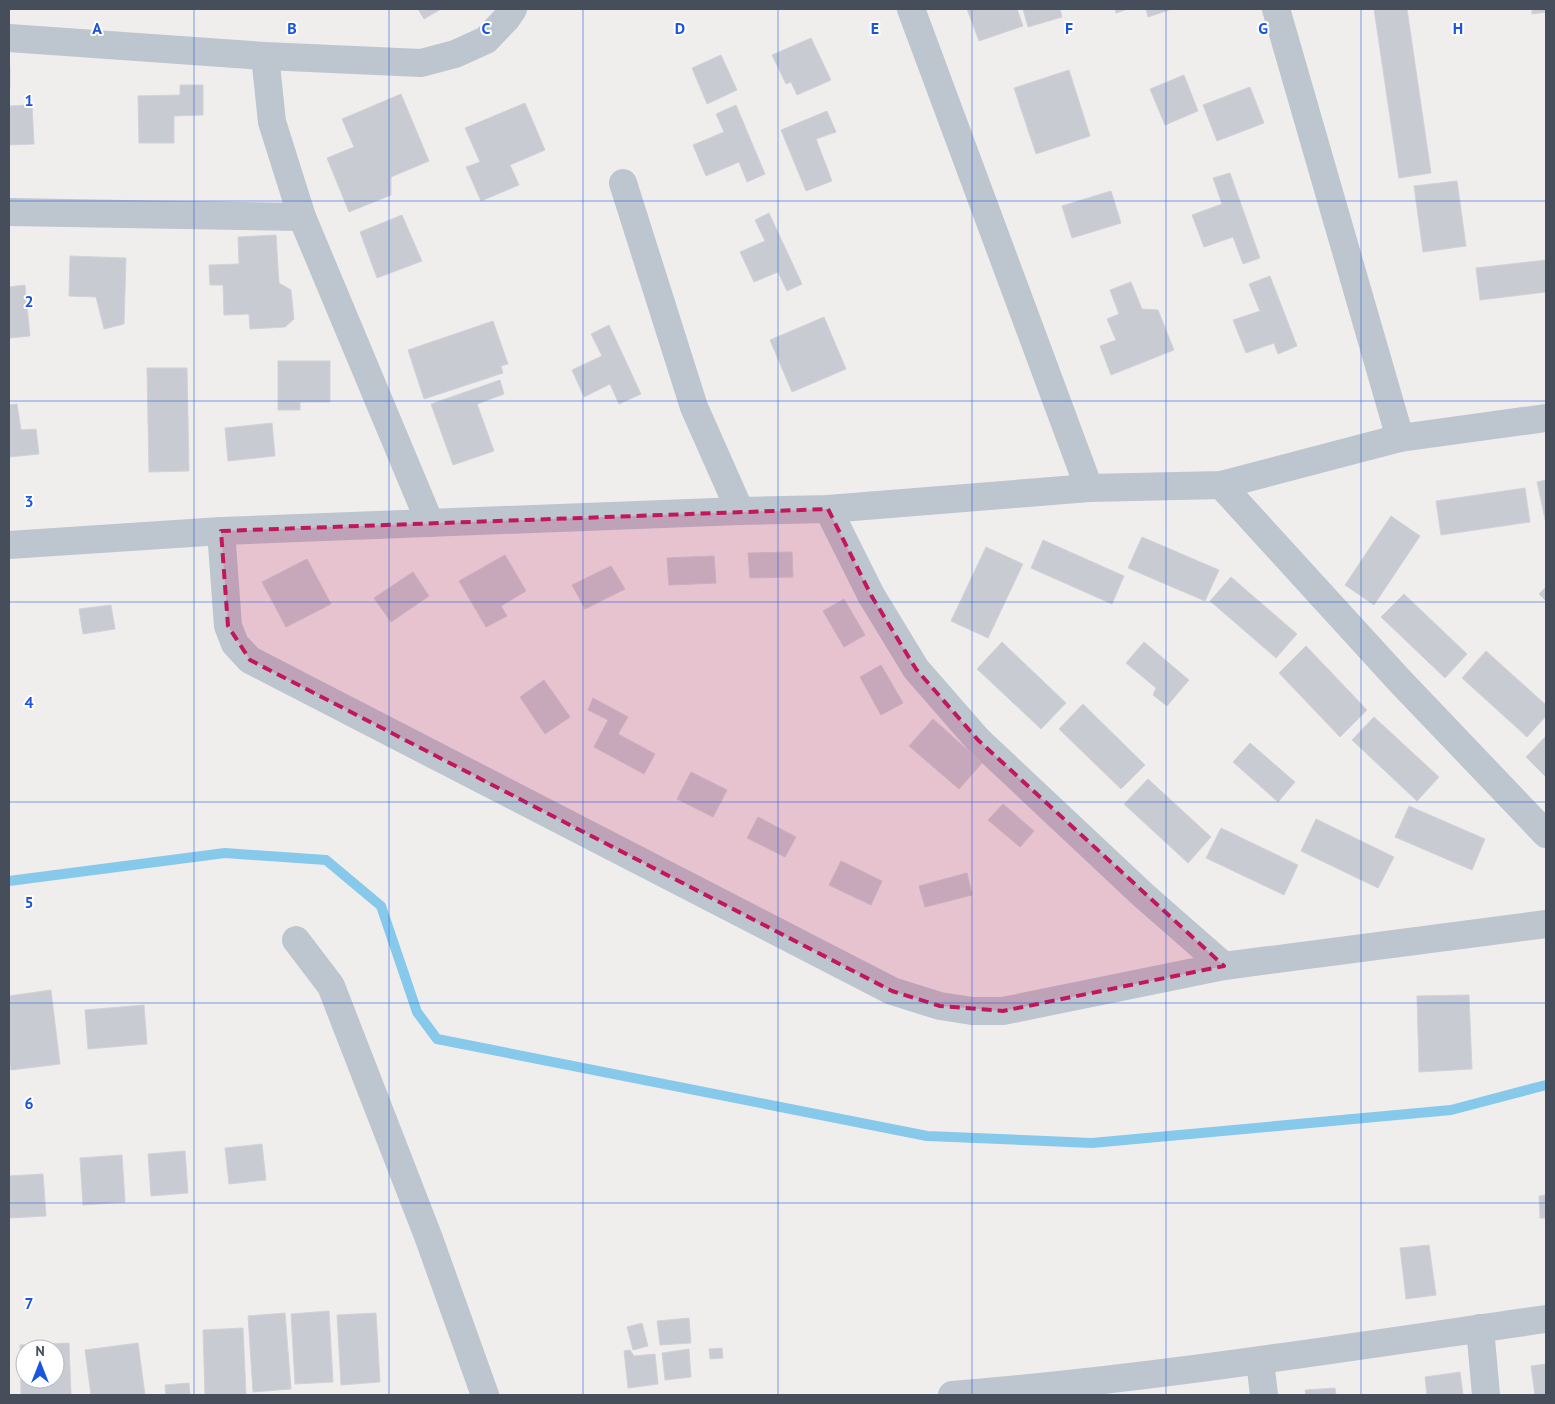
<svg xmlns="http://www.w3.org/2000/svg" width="1555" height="1404" font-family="'PT Sans',sans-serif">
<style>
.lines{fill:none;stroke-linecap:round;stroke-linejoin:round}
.stream{stroke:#87c9eb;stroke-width:10}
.building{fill:#c9cbd3;stroke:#d1d2d9;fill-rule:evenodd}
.minor{stroke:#bdc5cf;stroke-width:28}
.tertiary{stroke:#bdc5cf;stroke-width:28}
.marked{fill:#c2185b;fill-opacity:0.2;stroke:#c2185b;stroke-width:4;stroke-dasharray:10 6;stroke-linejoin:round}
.grid{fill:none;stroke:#1955dd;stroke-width:1;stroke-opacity:0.55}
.grid-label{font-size:16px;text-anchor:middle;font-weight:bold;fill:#1955dd;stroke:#fff;stroke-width:4;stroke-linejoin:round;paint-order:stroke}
</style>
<rect width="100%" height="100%" fill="#f0eded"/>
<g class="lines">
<polyline class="stream" points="9,881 225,853 326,860 381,906 417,1012 437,1039 927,1136 1092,1143 1451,1110 1546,1085"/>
</g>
<g class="building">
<polygon points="418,9 441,9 424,19"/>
<polygon points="967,9 1017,9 1023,26 979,41"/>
<polygon points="1023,9 1060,9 1062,17 1028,27"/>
<polygon points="1115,9 1128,9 1116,13"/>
<polygon points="1146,9 1169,9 1169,10 1148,17"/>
<polygon points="1374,9 1407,9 1431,173 1399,178"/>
<polygon points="1532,9 1546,9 1546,12 1532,14"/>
<polygon points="811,38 831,80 797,95 791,82 786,84 772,55"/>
<polygon points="721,55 737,90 707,104 692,68"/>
<rect x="9" y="67" width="1" height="21"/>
<polygon points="1069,70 1090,136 1036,154 1014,88"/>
<polygon points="1184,75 1198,111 1165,125 1150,89"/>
<polygon points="180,85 203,85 203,115 174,116 174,143 139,143 138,96 180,95"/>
<polygon points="1250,87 1264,123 1217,141 1203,105"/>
<polygon points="401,94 429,161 391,177 391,195 349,212 327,158 354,147 342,119"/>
<polygon points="525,103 545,150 510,165 519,185 481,201 466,167 480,162 465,128"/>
<polygon points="32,105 34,144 9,145 9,106"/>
<polygon points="736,105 765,174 747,182 739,162 706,176 693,145 724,132 716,114"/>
<polygon points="827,111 836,132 816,139 832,181 806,191 781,130"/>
<polygon points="1230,173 1260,258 1243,264 1233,237 1204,247 1192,215 1222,204 1213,178"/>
<polygon points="1457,181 1466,246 1423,252 1414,186"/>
<polygon points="1111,191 1121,223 1072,238 1062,206"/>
<polygon points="769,213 802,284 787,291 778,272 754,282 740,252 765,241 755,220"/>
<polygon points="402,215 422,261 377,278 360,232"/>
<polygon points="276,235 279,283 291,290 294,319 285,327 250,329 249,314 224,315 223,285 210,285 209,265 239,264 238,237"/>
<polygon points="70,256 126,258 124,324 104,329 96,297 69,296"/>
<polygon points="1546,260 1546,292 1480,300 1476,268"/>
<polygon points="1270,276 1297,346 1278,354 1274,343 1246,353 1233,320 1260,311 1249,284"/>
<polygon points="1131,282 1142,309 1158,310 1174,350 1111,375 1100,346 1116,340 1107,319 1119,314 1110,290"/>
<polygon points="25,285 30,336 9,338 9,287"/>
<polygon points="824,317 846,369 792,392 770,340"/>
<polygon points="493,321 508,364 501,366 503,373 424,399 408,350"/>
<polygon points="609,325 641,394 619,404 610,384 584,397 572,370 602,356 591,334"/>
<polygon points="278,361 330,361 330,402 300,402 300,410 278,410"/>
<polygon points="147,368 187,368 189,471 149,472"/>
<polygon points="500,380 504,394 477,404 494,451 453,465 431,404"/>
<polygon points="17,404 21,430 36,429 39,454 9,457 9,405"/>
<polygon points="272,423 275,456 228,461 225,428"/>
<polygon points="1546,480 1546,524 1537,482"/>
<polygon points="1525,488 1530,522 1441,535 1436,501"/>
<polygon points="1391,516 1420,536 1374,605 1345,585"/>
<polygon points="1142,537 1219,570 1205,601 1128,568"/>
<polygon points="1043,540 1124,576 1112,604 1031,568"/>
<polygon points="986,547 1023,564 988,638 951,621"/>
<polygon points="792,552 793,577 750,578 748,553"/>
<polygon points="505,555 526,591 501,606 507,616 486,627 459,581"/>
<polygon points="714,556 716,583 669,585 667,558"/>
<polygon points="307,559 331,604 286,627 262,582"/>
<polygon points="611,566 625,589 585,609 572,585"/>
<polygon points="413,572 429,596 391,622 374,598"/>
<polygon points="1231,577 1297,634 1276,658 1210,601"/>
<polygon points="1546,587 1546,601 1539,594"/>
<polygon points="1404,594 1467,654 1445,678 1381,617"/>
<polygon points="844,599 865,635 844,647 823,611"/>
<polygon points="111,605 115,629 83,634 79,609"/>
<polygon points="1002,642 1066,703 1041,729 977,669"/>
<polygon points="1144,642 1189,680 1167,706 1153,695 1156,688 1126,663"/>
<polygon points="1306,646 1367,710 1340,737 1279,673"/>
<polygon points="1486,651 1546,705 1546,716 1527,737 1462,678"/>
<polygon points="881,665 903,703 881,715 860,677"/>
<polygon points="544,680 570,717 545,734 520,697"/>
<polygon points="593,698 628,717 618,734 655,754 644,774 594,747 608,720 588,710"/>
<polygon points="1083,704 1145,765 1121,789 1059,729"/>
<polygon points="1374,717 1439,777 1417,801 1352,740"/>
<polygon points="933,719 982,763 959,789 909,746"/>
<polygon points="1546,736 1546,777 1526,757"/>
<polygon points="1250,743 1295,782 1278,802 1233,762"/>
<polygon points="691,772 727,790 713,817 677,799"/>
<polygon points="1148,779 1211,837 1188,863 1124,804"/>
<polygon points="1003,804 1034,831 1020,847 988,820"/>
<polygon points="1409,806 1485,839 1472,870 1395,837"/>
<polygon points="758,817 796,837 785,857 747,838"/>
<polygon points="1316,819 1394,857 1378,888 1301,851"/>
<polygon points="1221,828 1298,865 1284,895 1206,858"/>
<polygon points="841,861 882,881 871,905 829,885"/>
<polygon points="967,873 972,895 925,907 919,886"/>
<polygon points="51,990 60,1064 11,1070 9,1055 9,996"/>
<polygon points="1469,995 1472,1069 1419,1072 1417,996"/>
<polygon points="144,1005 147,1044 88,1049 85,1010"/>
<polygon points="262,1144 266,1180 229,1184 225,1148"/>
<polygon points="185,1151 188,1193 151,1196 148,1154"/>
<polygon points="122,1155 125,1202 83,1205 80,1158"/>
<polygon points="43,1174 46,1216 9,1218 9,1176"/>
<polygon points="1546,1195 1546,1218 1540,1218 1539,1196"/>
<polygon points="1429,1245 1436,1295 1406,1299 1400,1248"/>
<polygon points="329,1311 333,1382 295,1384 291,1314"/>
<polygon points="285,1313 291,1389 253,1392 248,1316"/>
<polygon points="376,1313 380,1382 341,1385 337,1315"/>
<polygon points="689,1318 691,1343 660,1345 657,1321"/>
<polygon points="642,1323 648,1346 633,1350 627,1327"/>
<polygon points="243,1328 246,1395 205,1395 203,1330"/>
<path d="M69,1343L71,1395H21L20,1345ZM25,1349H55V1379H25Z"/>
<polygon points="138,1343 145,1395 91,1395 85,1350"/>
<polygon points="722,1348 723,1358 710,1359 709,1349"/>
<polygon points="689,1349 691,1377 665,1380 662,1353"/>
<polygon points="630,1350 634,1356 655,1354 658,1384 628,1388 624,1351"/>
<polygon points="1546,1364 1546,1395 1535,1395 1531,1366"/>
<polygon points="1460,1372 1463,1395 1427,1395 1425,1377"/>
<polygon points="189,1383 190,1395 166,1395 165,1385"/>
<polygon points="1335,1388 1336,1395 1306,1395 1305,1390"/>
</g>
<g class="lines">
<g class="minor">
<polyline points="911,9 1089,488"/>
<polyline points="1276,9 1400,438"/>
<polyline points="9,38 265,56 421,63 455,54 486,40 507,18 513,9"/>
<polyline points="265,56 272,122 302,217 430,523"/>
<polyline points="623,183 694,407 740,511"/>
<polyline points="9,212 302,217"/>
<polyline points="1221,485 1399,680 1546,834"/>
<polyline points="828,509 871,595 916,669 978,740 1143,895 1224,966"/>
<polyline points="221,531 228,626 235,644 250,660 892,991 940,1006 972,1011 1003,1011 1224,966 1546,924"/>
<polyline points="296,940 331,986 428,1236 485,1395"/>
<polyline points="1480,1328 1486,1395"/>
<polyline points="1260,1361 1264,1395"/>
<path d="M952,1395C1151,1379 1349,1347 1546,1319"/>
</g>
<polyline class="tertiary" points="9,545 221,531 740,511 828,509 1089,488 1221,485 1400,438 1546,418"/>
</g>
<path class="marked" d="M828,509L871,595L916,669L978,740L1224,966L1003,1011L940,1006L892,991L250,660L228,626L221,531Z"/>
<path class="grid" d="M194,9V1395M389,9V1395M583,9V1395M778,9V1395M972,9V1395M1166,9V1395M1361,9V1395M9,201H1546M9,401H1546M9,602H1546M9,802H1546M9,1003H1546M9,1203H1546"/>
<g class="grid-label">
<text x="97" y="34">A</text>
<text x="292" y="34">B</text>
<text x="486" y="34">C</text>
<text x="680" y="34">D</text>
<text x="875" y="34">E</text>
<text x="1069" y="34">F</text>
<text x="1263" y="34">G</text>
<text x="1458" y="34">H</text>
<text x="29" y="106">1</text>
<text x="29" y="307">2</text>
<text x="29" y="507">3</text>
<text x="29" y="708">4</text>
<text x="29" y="908">5</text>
<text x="29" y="1109">6</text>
<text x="29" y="1309">7</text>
</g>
<rect width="1555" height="1404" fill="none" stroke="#454e5a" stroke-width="20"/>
<g transform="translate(40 1364)"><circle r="24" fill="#ffffff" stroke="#b5b8bd"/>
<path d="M0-4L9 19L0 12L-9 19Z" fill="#1955dd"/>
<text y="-8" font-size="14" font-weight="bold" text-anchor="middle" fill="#454e5a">N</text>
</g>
</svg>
